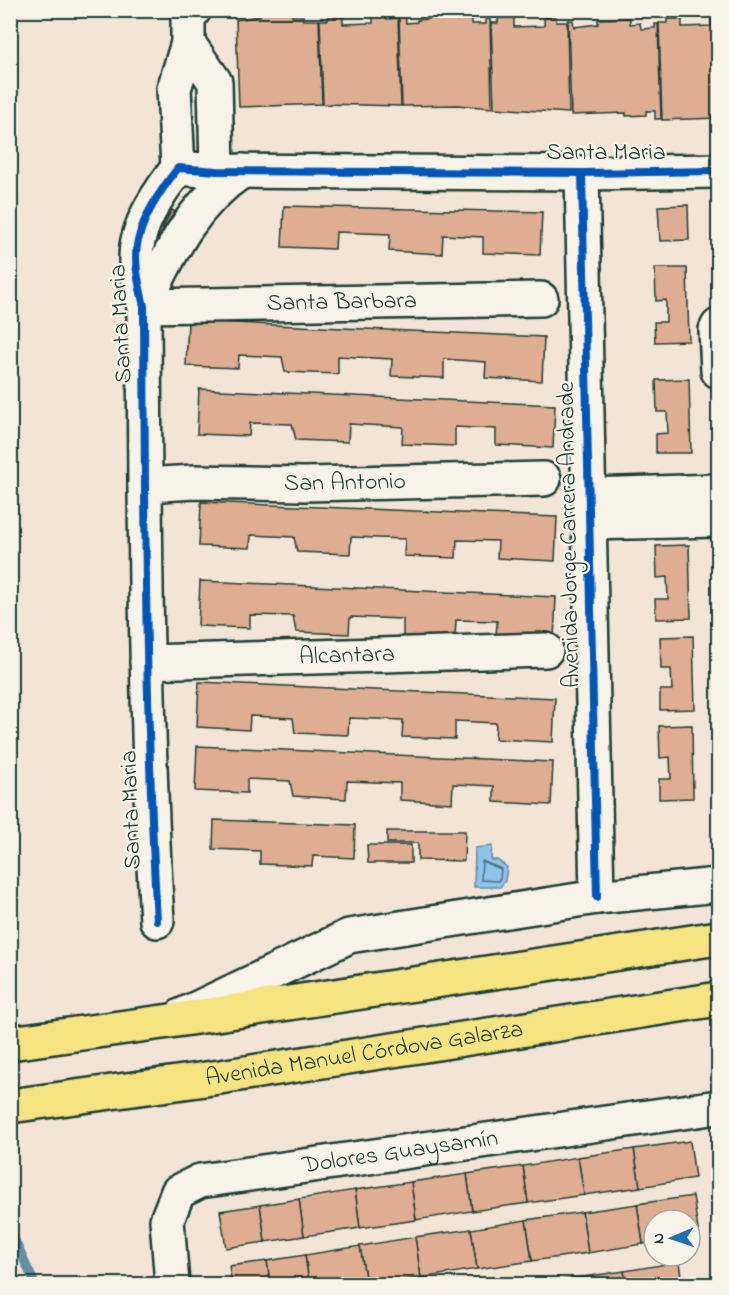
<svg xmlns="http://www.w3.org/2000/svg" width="729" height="1295" font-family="'Indie Flower',sans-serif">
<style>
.water{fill:#8fc3ec;stroke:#628da2;stroke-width:1.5}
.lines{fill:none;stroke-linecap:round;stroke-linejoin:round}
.shore{stroke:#4c737e;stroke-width:1.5}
.stream{stroke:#628da2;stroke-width:9}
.building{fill:#dfad92;stroke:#1f3d34;stroke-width:1.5}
.minor-casing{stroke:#1f3d34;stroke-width:38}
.major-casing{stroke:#1f3d34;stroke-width:38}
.minor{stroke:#f7f3e8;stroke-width:33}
.major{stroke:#f6e381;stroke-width:33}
.cycleway-casing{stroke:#f7f3e8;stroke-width:11}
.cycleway{stroke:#0057b8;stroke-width:8}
.labels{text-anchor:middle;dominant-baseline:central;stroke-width:4.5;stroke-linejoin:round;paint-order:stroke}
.street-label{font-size:24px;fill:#1f3d34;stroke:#f7f3e8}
</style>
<rect width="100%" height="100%" fill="#f2e5d7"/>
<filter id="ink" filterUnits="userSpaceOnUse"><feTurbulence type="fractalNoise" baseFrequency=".0167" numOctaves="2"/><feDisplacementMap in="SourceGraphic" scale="12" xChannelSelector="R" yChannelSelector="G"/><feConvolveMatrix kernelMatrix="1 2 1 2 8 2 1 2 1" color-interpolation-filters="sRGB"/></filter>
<g filter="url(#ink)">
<polygon class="water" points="492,846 491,860 497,860 507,867 505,881 500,887 474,887 475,848"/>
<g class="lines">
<polygon class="shore" points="482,861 501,869 500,878 498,881 481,880"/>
<g class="stream">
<polyline points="10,117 14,207 10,278"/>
<polyline points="10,1224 11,1232 35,1284"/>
</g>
</g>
<g class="building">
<polygon points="260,11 292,11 292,16 303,16 303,20 319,20 322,104 239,107 236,20 260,16"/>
<polygon points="386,14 387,19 398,18 401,106 323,104 320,20 328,20 328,16 343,16 343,24 373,23 373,15"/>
<polygon points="429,14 461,14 462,19 472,19 472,24 486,24 486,19 490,19 492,108 457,105 402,106 399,16 405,15 406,23 417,22 417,20 429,19"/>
<polygon points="556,17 556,22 567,22 569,113 494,108 491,23 498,23 498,18 514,18 514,27 544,26 544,18"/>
<polygon points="718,17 718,118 662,120 659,23 667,23 667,19 682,19 682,27 711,26 711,18"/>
<polygon points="630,18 630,24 640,23 641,29 655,28 655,24 658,24 661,119 655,119 655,111 646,111 646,115 626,116 626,113 571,115 568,20 573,20 574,27 598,24 598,19"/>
<polygon points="688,205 689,240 660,241 658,206"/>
<polygon points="284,206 542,212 540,255 483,253 483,237 443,235 442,254 389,251 390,234 336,232 335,249 282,247"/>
<polygon points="172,210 180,215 169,233 162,229"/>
<rect x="713" y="210" width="5" height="27"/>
<polygon points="655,268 687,268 689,341 655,342 654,322 666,322 666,300 656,301"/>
<polygon points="188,321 544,337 542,381 485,378 486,362 444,359 444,378 391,376 392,359 338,356 338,374 285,372 282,357 239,355 238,368 186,366"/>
<polygon points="689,379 691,453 656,453 656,434 668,433 667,412 657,412 656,380"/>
<polygon points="199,389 555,405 553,448 496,445 496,429 455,427 455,446 402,444 403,427 349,424 348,442 296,440 292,424 250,423 249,436 197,434"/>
<polygon points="201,502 557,517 555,561 497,558 498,541 457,540 456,558 404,556 405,539 351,537 350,554 297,552 294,537 251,535 250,548 199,546"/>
<polygon points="689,545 691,618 656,619 655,599 668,599 667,577 657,578 656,546"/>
<polygon points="200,581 556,597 554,640 496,638 497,621 456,620 455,638 403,636 403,619 350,617 349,634 296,632 293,616 250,615 250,628 198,626"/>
<polygon points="693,636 695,709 660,710 660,690 672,690 671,669 661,669 660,637"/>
<polygon points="199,682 555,698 553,742 495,739 496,723 455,721 455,739 402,737 403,720 349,718 348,735 295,733 293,718 250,716 249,730 197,727"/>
<polygon points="692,725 693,798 659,799 659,779 671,779 670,757 660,758 659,726"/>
<polygon points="197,746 553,762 551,805 494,802 494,786 453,784 452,803 400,800 400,783 347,781 346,799 293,796 290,781 247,779 247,793 195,791"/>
<polygon points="214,820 355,825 354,858 313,856 312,866 260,864 260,851 213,849"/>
<polygon points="387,831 465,831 464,861 418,860 418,843 387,843"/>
<polygon points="367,845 411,845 411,863 368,863"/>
<polygon points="690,1141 695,1178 640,1187 634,1149"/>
<polygon points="712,1143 718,1143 717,1190"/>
<polygon points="634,1149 640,1187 584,1195 578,1157"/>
<polygon points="578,1157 584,1195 528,1203 523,1166"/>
<polygon points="523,1166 528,1203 472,1211 467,1174"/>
<polygon points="467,1174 472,1211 416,1220 411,1182"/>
<polygon points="411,1182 416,1220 360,1228 355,1190"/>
<polygon points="355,1190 360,1228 304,1236 299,1199"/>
<polygon points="693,1196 699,1236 690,1237 690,1220 654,1220 654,1242 643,1244 637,1204"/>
<polygon points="299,1199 304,1236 265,1242 260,1205"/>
<polygon points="637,1204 643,1244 588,1253 582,1212"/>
<polygon points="260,1205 265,1242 226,1248 220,1211"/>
<polygon points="582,1212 588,1253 532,1261 526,1220"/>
<polygon points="526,1220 532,1261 477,1269 471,1229"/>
<polygon points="471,1229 477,1269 421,1278 415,1237"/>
<polygon points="415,1237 421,1278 366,1284 360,1246"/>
<polygon points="360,1246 366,1284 309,1284 305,1255"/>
<polygon points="305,1255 309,1284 270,1284 267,1261"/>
<polygon points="267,1261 270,1284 232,1284 229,1266"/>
<polygon points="679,1262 682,1284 626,1284 624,1271"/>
<polygon points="624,1271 626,1284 571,1284 570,1279"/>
<polygon points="570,1279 571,1284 539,1284"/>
</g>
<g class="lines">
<g class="minor-casing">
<g id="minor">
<polyline points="194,10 188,18 188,43 215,82 217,171"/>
<polyline points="178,168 217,171 582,173 718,171"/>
<polyline points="178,168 174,89 188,43"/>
<polyline points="582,173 597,897"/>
<path id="s1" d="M144,306L541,299"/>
<path d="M144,306C171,251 190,207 242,171"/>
<polyline points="718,326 716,330 718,371"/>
<path id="s2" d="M145,485L194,482L305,484L544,479"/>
<polyline points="588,495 718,491"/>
<polyline points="588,523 718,520"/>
<path id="s3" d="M147,662L546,650"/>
<path d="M157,921C145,716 145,511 144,306C139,285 132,258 139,237C145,213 163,187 178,168"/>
<polyline points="181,1016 349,936 597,897 718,885"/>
<path id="s4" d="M172,1284L167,1220L178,1192L200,1181L718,1107"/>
</g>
</g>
<g class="major-casing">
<g id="major">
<polyline points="10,1043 170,1021 718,938"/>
<path id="s5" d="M10,1106L220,1077L718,999"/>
</g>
</g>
<use href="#minor" class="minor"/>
<use href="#major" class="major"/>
<g class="cycleway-casing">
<g id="cycleway">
<polyline points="582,173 597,897"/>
<path d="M157,921C145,716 145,511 144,306C139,285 132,258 139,237C145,213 163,187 178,168L217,171L582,173L718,171"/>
</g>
</g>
<use href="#cycleway" class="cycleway"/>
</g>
</g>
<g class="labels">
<g class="street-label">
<text x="606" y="153">Santa Maria</text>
<text stroke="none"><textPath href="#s1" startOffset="198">Santa Barbara</textPath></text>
<text transform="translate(122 324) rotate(-93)">Santa Maria</text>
<text stroke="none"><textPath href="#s2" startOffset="200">San Antonio</textPath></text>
<text transform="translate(570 535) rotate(-91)">Avenida Jorge Carrera Andrade</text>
<text stroke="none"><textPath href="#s3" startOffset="200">Alcantara</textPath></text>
<text transform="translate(132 810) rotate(-92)">Santa Maria</text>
<text stroke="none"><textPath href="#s5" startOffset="358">Avenida Manuel Córdova Galarza</textPath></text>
<text stroke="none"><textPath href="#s4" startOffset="321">Dolores Guaysamín</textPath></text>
</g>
</g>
<rect width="729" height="1295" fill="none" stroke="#f7f3e8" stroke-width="36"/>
<rect x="18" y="18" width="693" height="1259" fill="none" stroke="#1f3d34" stroke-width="2" filter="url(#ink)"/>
<g transform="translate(672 1238) rotate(268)"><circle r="28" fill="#f7f3e8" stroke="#a1aaa0" stroke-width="1.5"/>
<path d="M0-4.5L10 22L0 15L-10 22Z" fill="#1f6fb2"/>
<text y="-9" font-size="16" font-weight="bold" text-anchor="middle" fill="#1f3d34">N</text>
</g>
</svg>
